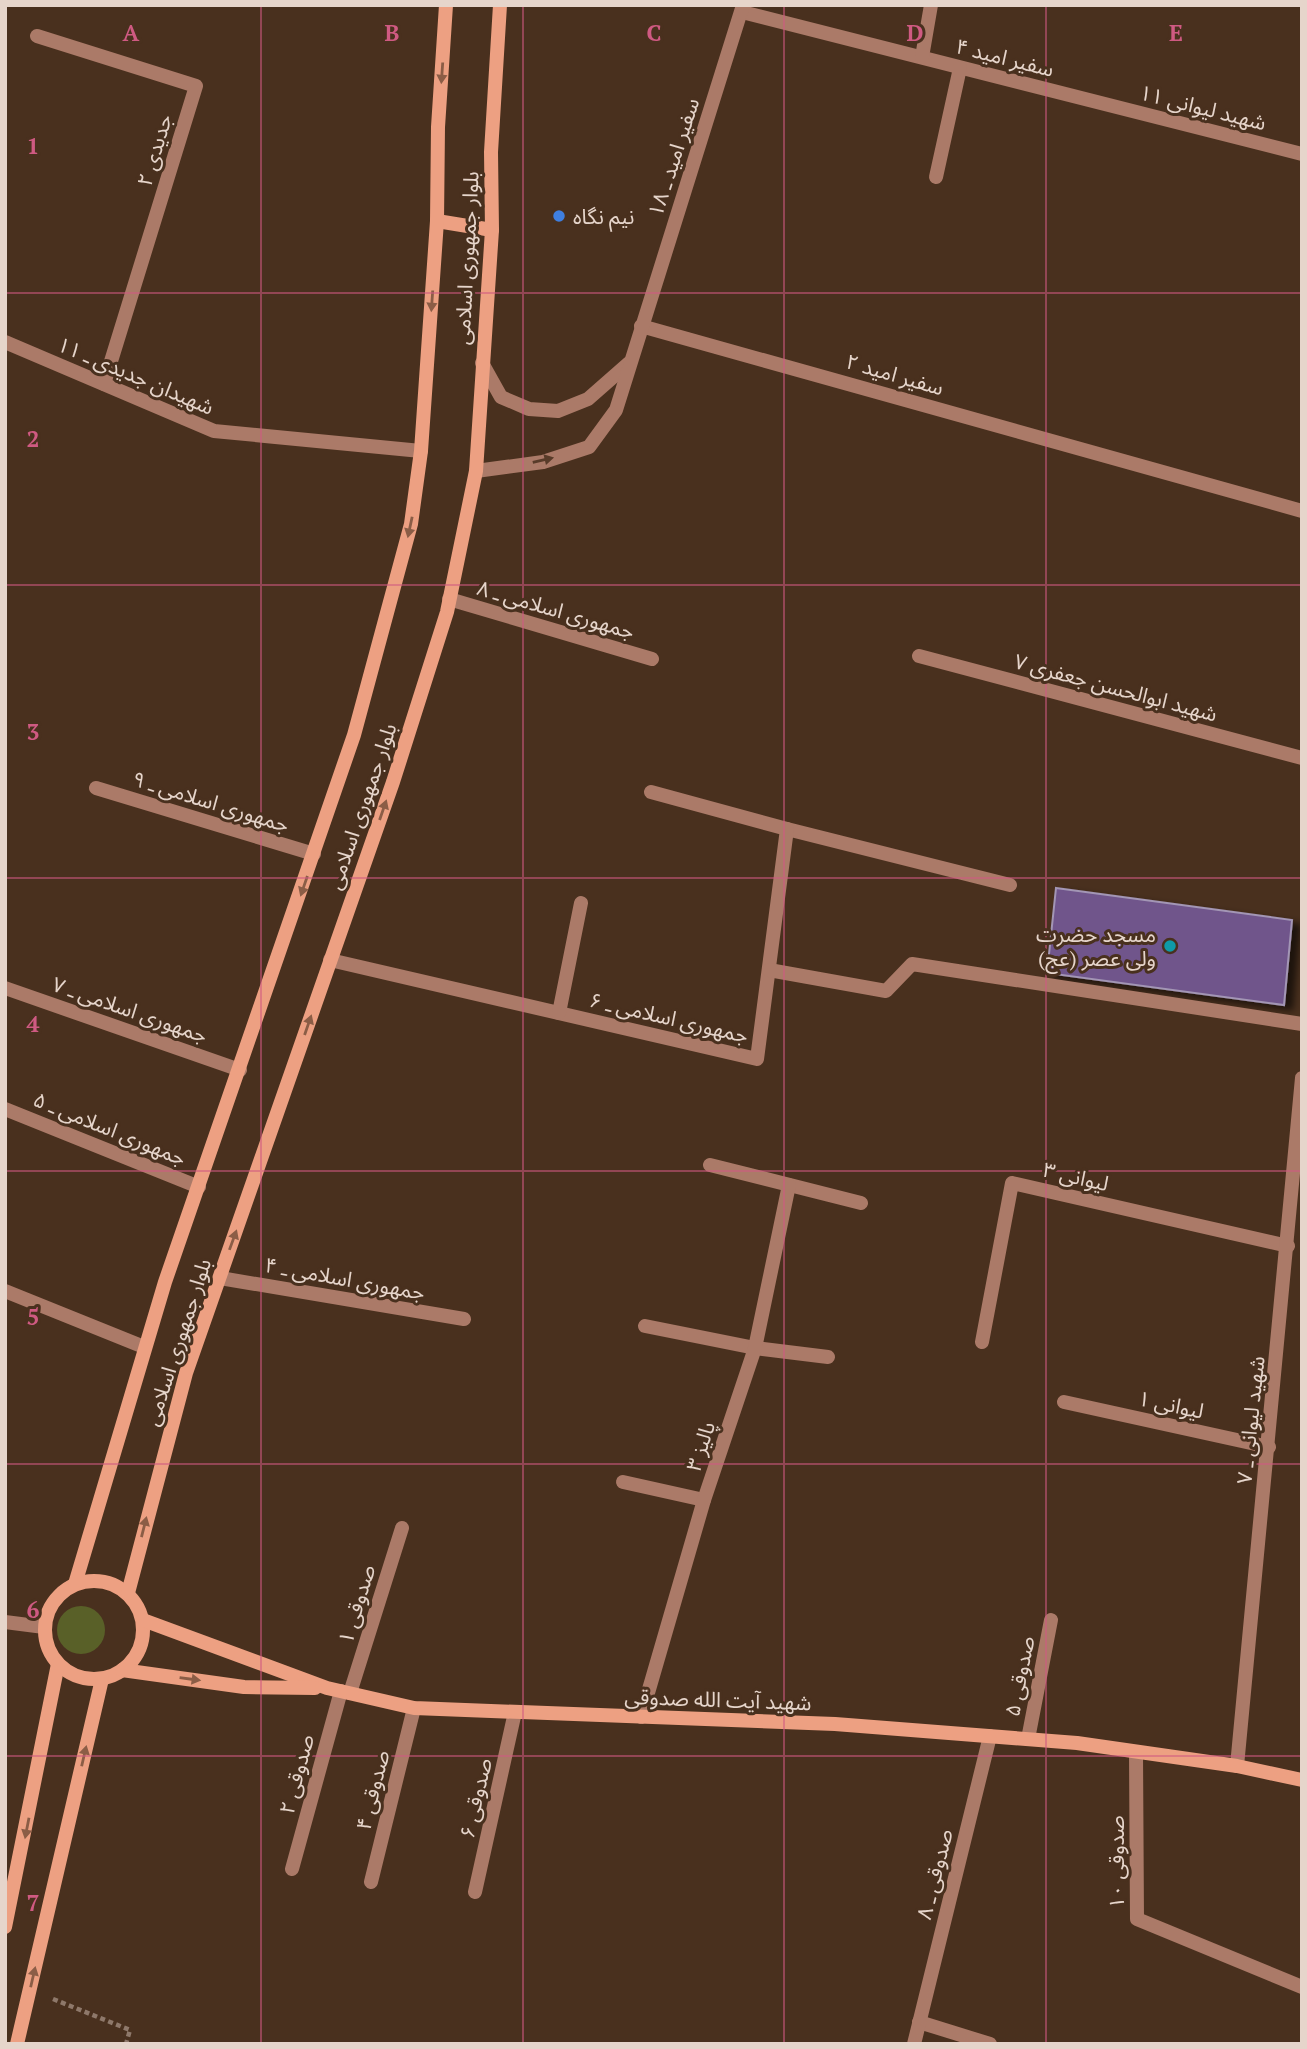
<svg xmlns="http://www.w3.org/2000/svg" width="1307" height="2049" font-family="'PT Serif','Noto Sans Arabic',serif">
<style>
.green{fill:#596028}
.building{fill:#6f558b;stroke:#a396b5;stroke-width:2;filter:url(#shadow)}
.lines{fill:none;stroke-linecap:round;stroke-linejoin:round}
.path{stroke:#8e786a;stroke-width:4.5;stroke-dasharray:5 3.5;stroke-linecap:butt}
.street{stroke:#ab7a68;stroke-width:14}
.secondary{stroke:#eda082;stroke-width:14}
.oneway{fill:#8b5d46}
.oneway2{fill:#583b29}
.grid{fill:none;stroke:#cf5a82;stroke-width:2;stroke-opacity:0.55}
.shop-dot{fill:#3f7fe0;stroke:#49301e;stroke-width:2.5}
.culture-dot{fill:#0f9aa8;stroke:#49301e;stroke-width:2.5}
.labels{text-anchor:middle;dominant-baseline:central;stroke-width:6;stroke-linejoin:round;paint-order:stroke}
.street-label{font-size:21px;fill:#e6d5cb;stroke:#49301e}
.poi-label{font-size:21px;fill:#e6d5cb;stroke:#49301e;text-anchor:start}
.grid-label{font-size:23px;text-anchor:middle;font-weight:bold;fill:#cf5a82;stroke:#49301e;stroke-width:6;stroke-linejoin:round;paint-order:stroke}
</style>
<defs>
<filter id="shadow"><feDropShadow dx="8" dy="4.5" stdDeviation="3.5" flood-color="#0009"/></filter>
</defs>
<rect width="100%" height="100%" fill="#49301e"/>
<circle class="green" cx="81" cy="1630" r="24"/>
<polygon class="building" points="1056,888 1292,920 1284,1005 1047,973"/>
<g class="lines">
<polyline class="path" points="53,1999 130,2030 126,2044"/>
<g class="street">
<polyline points="742,12 1302,154"/>
<polyline points="37,36 196,86 104,384"/>
<polyline points="922,57 931,5"/>
<polyline points="936,177 960,68"/>
<polyline points="641,326 1302,511"/>
<polyline points="5,342 214,431 421,451"/>
<polyline points="482,363 501,397 529,409 558,411 588,399 629,363"/>
<polyline points="476,471 543,462 589,447 616,410 743,5"/>
<polyline points="449,599 652,659"/>
<polyline points="919,656 1302,758"/>
<polyline points="96,788 314,854"/>
<polyline points="787,829 1010,885"/>
<polyline points="330,960 757,1059 787,829 651,792"/>
<polyline points="769,970 886,991 912,964 1302,1024"/>
<polyline points="5,988 240,1070"/>
<polyline points="559,1013 581,903"/>
<polyline points="5,1109 199,1187"/>
<polyline points="710,1165 861,1203"/>
<polyline points="220,1278 464,1319"/>
<polyline points="5,1291 144,1347"/>
<polyline points="645,1326 755,1348 828,1357"/>
<polyline points="982,1342 1012,1183 1288,1246"/>
<polyline points="1064,1402 1269,1447"/>
<polyline points="623,1482 704,1500"/>
<polyline points="5,1622 44,1627"/>
<polyline points="350,1693 402,1528"/>
<polyline points="641,1717 704,1500 755,1348 789,1185"/>
<polyline points="1028,1739 1051,1620"/>
<polyline points="1136,1753 1137,1919 1302,1987"/>
<polyline points="1237,1766 1302,1078"/>
<polyline points="292,1869 341,1691"/>
<polyline points="371,1882 414,1708"/>
<polyline points="475,1892 515,1712"/>
<polyline points="919,2022 990,2044"/>
<polyline points="914,2044 990,1736"/>
</g>
<g class="secondary">
<polyline points="437,221 492,230"/>
<circle cx="94" cy="1630" r="49"/>
<polyline points="75,1584 165,1282 354,735 411,524 421,451 437,221 438,127 446,5"/>
<polyline points="128,1593 186,1373 393,782 447,612 476,471 492,230 491,152 500,5"/>
<polyline points="143,1620 327,1688 414,1708 835,1724 1077,1743 1237,1766 1302,1780"/>
<polyline points="122,1670 244,1687 315,1688"/>
<polyline points="5,1927 58,1664"/>
<polyline points="17,2044 102,1679"/>
</g>
</g>
<defs><path id="oneway-solid" d="M-6-.8H1V-3.2L6.5 0L1 3.2V.8H-6Z" transform="scale(1.75)"/></defs>
<g class="oneway">
<use href="#oneway-solid" transform="translate(442 73) rotate(94)"/>
<use href="#oneway-solid" transform="translate(432 301) rotate(94)"/>
<use href="#oneway-solid" transform="translate(410 527) rotate(102)"/>
<use href="#oneway-solid" transform="translate(383 810) rotate(-71)"/>
<use href="#oneway-solid" transform="translate(304 886) rotate(109)"/>
<use href="#oneway-solid" transform="translate(308 1025) rotate(-71)"/>
<use href="#oneway-solid" transform="translate(233 1240) rotate(-70)"/>
<use href="#oneway-solid" transform="translate(144 1527) rotate(-76)"/>
<use href="#oneway-solid" transform="translate(190 1679) rotate(8)"/>
<use href="#oneway-solid" transform="translate(84 1756) rotate(-77)"/>
<use href="#oneway-solid" transform="translate(27 1828) rotate(101)"/>
<use href="#oneway-solid" transform="translate(33 1977) rotate(-77)"/>
</g>
<use class="oneway2" href="#oneway-solid" transform="translate(543 460) rotate(-13)"/>
<path class="grid" d="M261,5V2044M523,5V2044M784,5V2044M1046,5V2044M5,293H1302M5,585H1302M5,878H1302M5,1171H1302M5,1464H1302M5,1756H1302"/>
<circle class="shop-dot" cx="559" cy="216" r="7"/>
<circle class="culture-dot" cx="1170" cy="946" r="7"/>
<g class="labels">
<g class="street-label">
<text transform="translate(1005 57) rotate(14)">سفیر امید ۴</text>
<text transform="translate(1203 107) rotate(14)">شهید لیوانی ۱۱</text>
<text transform="translate(154 150) rotate(-73)">جدیدی ۲</text>
<text transform="translate(673 157) rotate(-72)">سفیر امید ـ ۱۸</text>
<text transform="translate(466 258) rotate(-87)">بلوار جمهوری اسلامی</text>
<text transform="translate(895 374) rotate(16)">سفیر امید ۲</text>
<text transform="translate(136 375) rotate(23)">شهیدان جدیدی ـ ۱۱</text>
<text transform="translate(556 609) rotate(16)">جمهوری اسلامی ـ ۸</text>
<text transform="translate(1116 687) rotate(15)">شهید ابوالحسن جعفری ۷</text>
<text transform="translate(211 801) rotate(17)">جمهوری اسلامی ـ ۹</text>
<text transform="translate(361 806) rotate(-71)">بلوار جمهوری اسلامی</text>
<text transform="translate(130 1009) rotate(19)">جمهوری اسلامی ـ ۷</text>
<text transform="translate(669 1017) rotate(13)">جمهوری اسلامی ـ ۶</text>
<text transform="translate(110 1128) rotate(22)">جمهوری اسلامی ـ ۵</text>
<text transform="translate(1076 1176) rotate(13)">لیوانی ۳</text>
<text transform="translate(345 1278) rotate(10)">جمهوری اسلامی ـ ۴</text>
<text transform="translate(177 1342) rotate(-72)">بلوار جمهوری اسلامی</text>
<text transform="translate(1171 1404) rotate(12)">لیوانی ۱</text>
<text transform="translate(1250 1420) rotate(-84)">شهید لیوانی ـ ۷</text>
<text transform="translate(700 1446) rotate(-72)">پالیز ۳</text>
<text transform="translate(356 1604) rotate(-73)">صدوقی ۱</text>
<text transform="translate(1019 1676) rotate(-79)">صدوقی ۵</text>
<text transform="translate(718 1699) rotate(2)">شهید آیت الله صدوقی</text>
<text transform="translate(296 1774) rotate(-75)">صدوقی ۲</text>
<text transform="translate(372 1790) rotate(-76)">صدوقی ۴</text>
<text transform="translate(475 1798) rotate(-77)">صدوقی ۶</text>
<text transform="translate(1116 1862) rotate(-90)">صدوقی ۱۰</text>
<text transform="translate(934 1874) rotate(-76)">صدوقی ـ ۸</text>
</g>
<g class="poi-label">
<text x="573" y="216">نیم نگاه</text>
<text x="1156" y="934" text-anchor="end">مسجد حضرت<tspan x="1156" dy="24">ولی عصر (عج)</tspan></text>
</g>
</g>
<g class="grid-label">
<text x="131" y="41">A</text>
<text x="392" y="41">B</text>
<text x="654" y="41">C</text>
<text x="915" y="41">D</text>
<text x="1176" y="41">E</text>
<text x="33" y="154">1</text>
<text x="33" y="447">2</text>
<text x="33" y="740">3</text>
<text x="33" y="1032">4</text>
<text x="33" y="1325">5</text>
<text x="33" y="1618">6</text>
<text x="33" y="1911">7</text>
</g>
<rect width="1307" height="2049" fill="none" stroke="#e6d5cb" stroke-width="14"/>
</svg>
